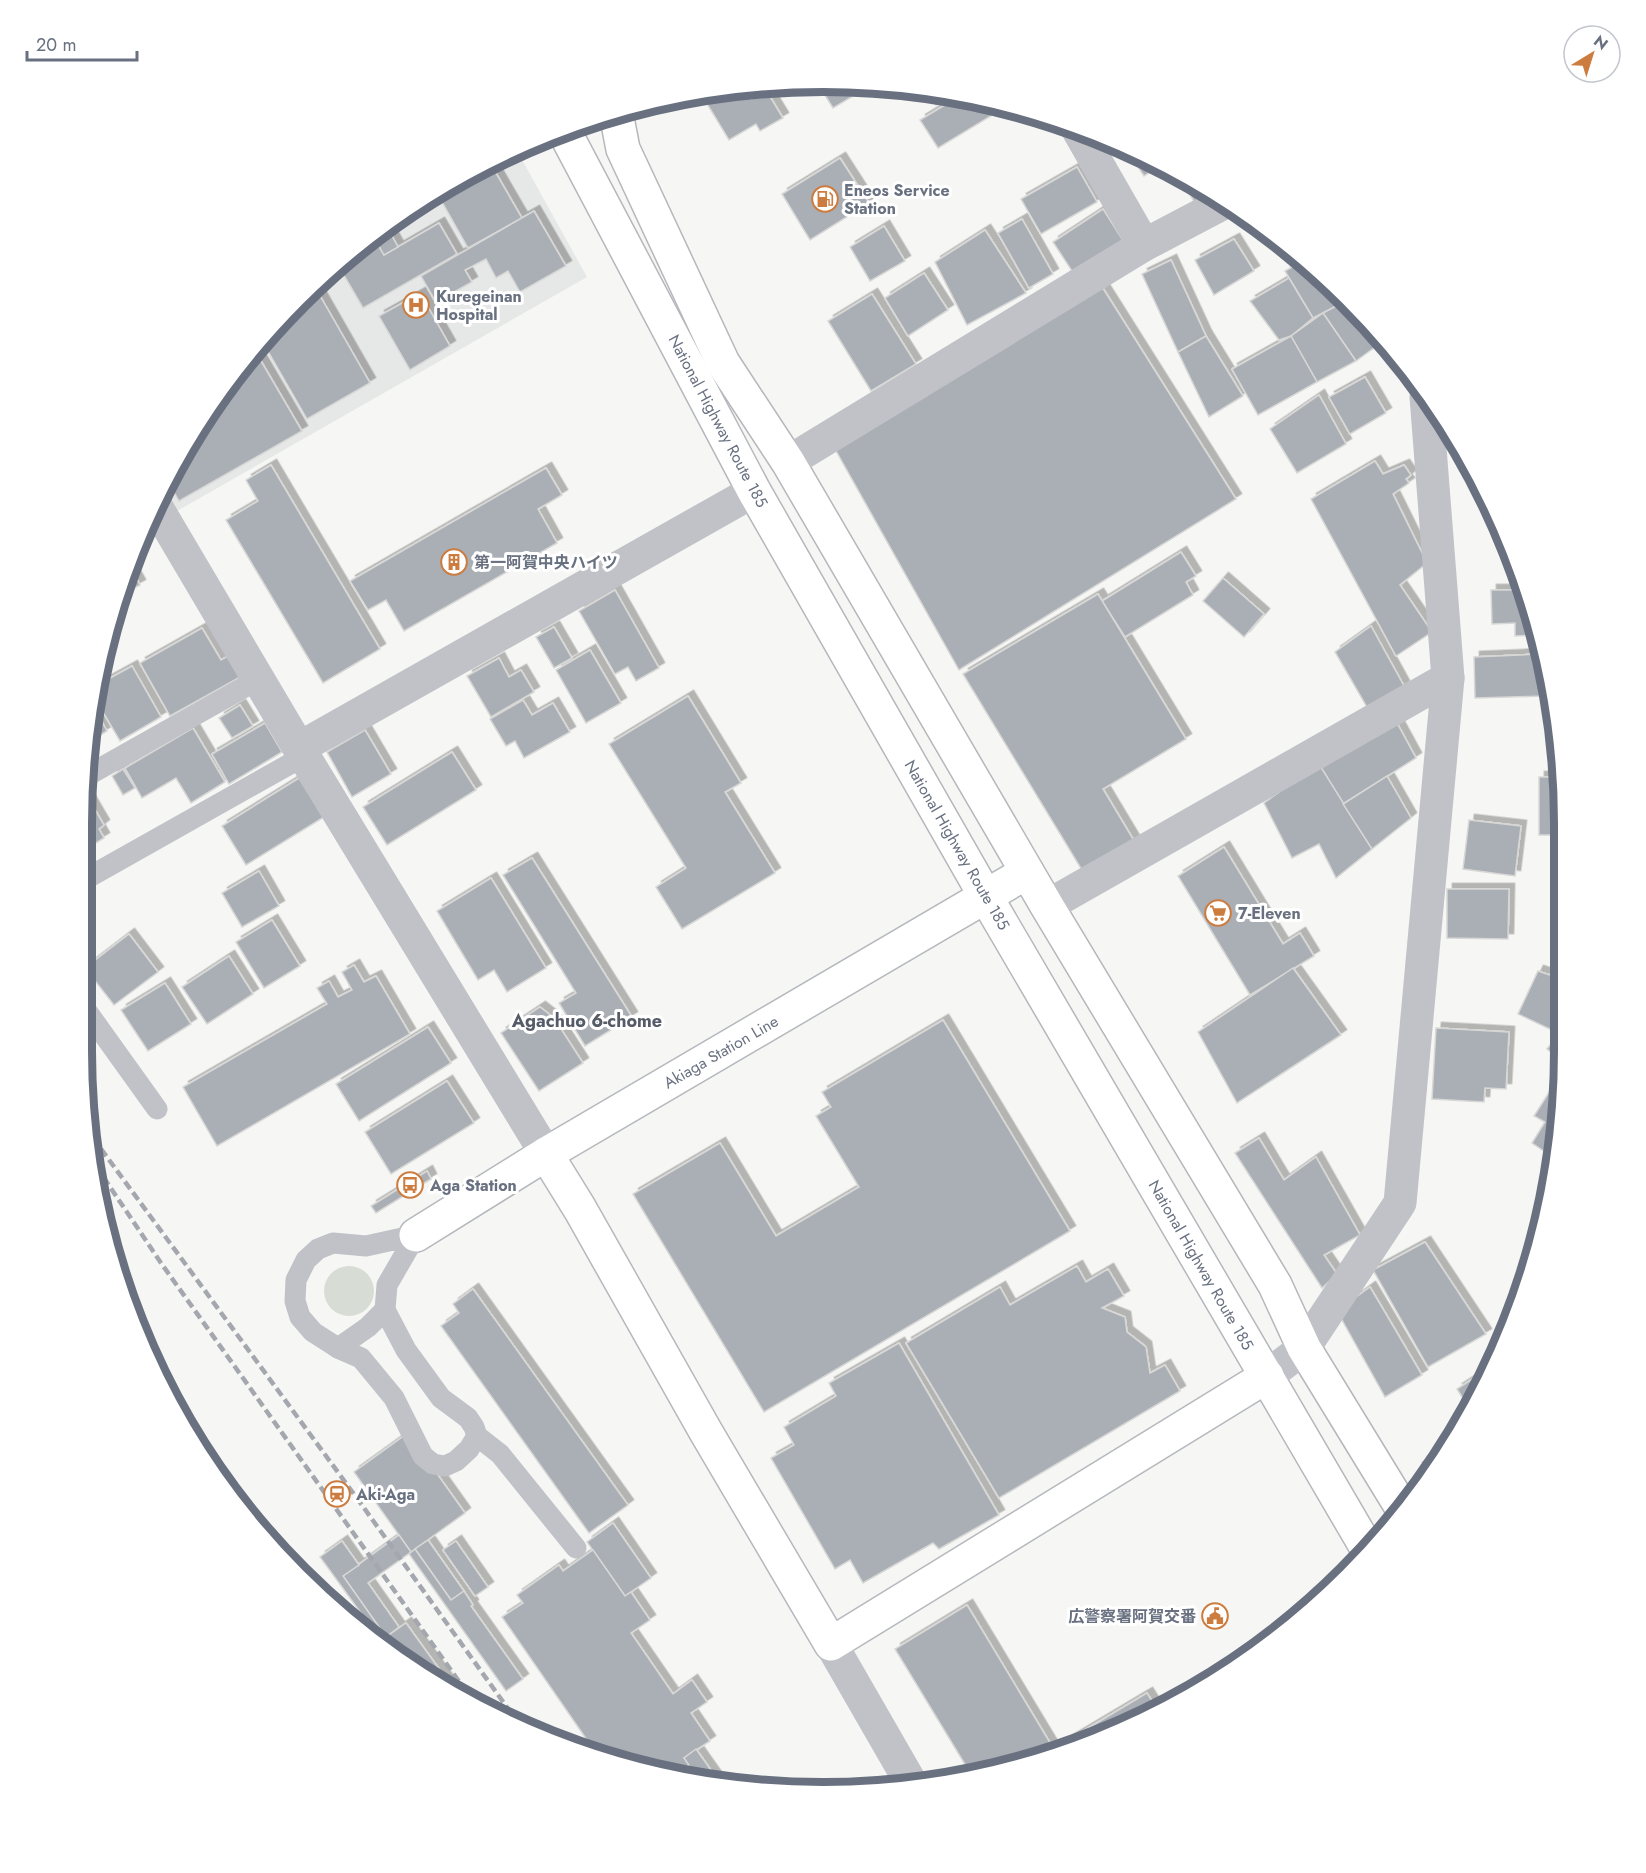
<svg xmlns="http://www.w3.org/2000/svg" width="1646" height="1873" font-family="Jost,'Noto Sans JP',sans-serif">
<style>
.built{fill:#e6e7e7}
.green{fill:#d7dcd5}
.building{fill:#aaaeb5;stroke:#d7d8d6;stroke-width:1.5;filter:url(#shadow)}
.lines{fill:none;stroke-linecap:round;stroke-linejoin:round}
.secondary-casing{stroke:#b5b8bd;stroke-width:36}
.highway-casing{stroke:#b5b7bb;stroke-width:36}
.lane{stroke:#c0c2c7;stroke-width:21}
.street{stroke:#c0c2c7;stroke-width:33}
.secondary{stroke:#fff;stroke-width:33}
.highway{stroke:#fff;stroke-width:33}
.rail{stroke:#a4a7ad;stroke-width:4.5;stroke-dasharray:9 4.5;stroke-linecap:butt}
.labels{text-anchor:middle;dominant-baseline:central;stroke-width:6;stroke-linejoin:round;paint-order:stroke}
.poi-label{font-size:16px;font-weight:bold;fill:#697181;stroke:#fff;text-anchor:start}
.street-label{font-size:16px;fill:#697181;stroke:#fff}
.neighbourhood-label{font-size:18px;font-weight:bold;fill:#565c67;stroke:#fff}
.rim{fill:none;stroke:#697181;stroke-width:8}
</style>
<defs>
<filter id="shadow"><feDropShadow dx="5.5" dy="-5.5" stdDeviation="0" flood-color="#0004"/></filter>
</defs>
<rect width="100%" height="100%" fill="#f6f6f4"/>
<polygon class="built" points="516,149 587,277 177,511 163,490 180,452 265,334 371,235 495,158"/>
<circle class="green" cx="349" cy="1291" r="25"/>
<g class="building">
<polygon points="855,83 860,92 833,108 818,84"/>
<polygon points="732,87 743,87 751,99 766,90 783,118 760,131 756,124 729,140 706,102"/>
<polygon points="927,92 951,96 936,105"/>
<polygon points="958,97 1009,105 938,148 920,120"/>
<polygon points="1135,152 1151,158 1162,165 1144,176 1130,155"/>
<polygon points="840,158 869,203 810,240 782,194"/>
<polygon points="489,161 522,218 468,248 437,193"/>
<polygon points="1077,167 1097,202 1041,234 1021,199"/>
<polygon points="1177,173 1215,197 1198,208"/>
<polygon points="1103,209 1124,242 1074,274 1053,242"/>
<polygon points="534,211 566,266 520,292 508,271 496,278 486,259 465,270 472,282 436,302 421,276"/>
<polygon points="1022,219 1053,274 1029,288 998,233"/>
<polygon points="439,223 457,254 363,308 338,265 377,243 384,255"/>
<polygon points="386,225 398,247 384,255 372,234"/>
<polygon points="884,226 905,261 870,281 850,247"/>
<polygon points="985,230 1026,293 967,325 935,262"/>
<polygon points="1234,239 1254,271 1214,295 1195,260"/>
<polygon points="1171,260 1206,336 1178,352 1142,274"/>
<polygon points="1303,261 1346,301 1313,318 1285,271"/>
<polygon points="924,273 948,310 908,336 885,298"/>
<polygon points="1289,278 1313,318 1291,336 1279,340 1250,301"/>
<polygon points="1099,282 1236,499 959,670 835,449"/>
<polygon points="315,287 370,383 307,419 261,339"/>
<polygon points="420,293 450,346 410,370 379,316"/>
<polygon points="872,294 916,364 871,391 828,321"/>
<polygon points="1346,301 1372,325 1382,342 1356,361 1323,313"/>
<polygon points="1323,313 1356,361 1317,382 1291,336"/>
<polygon points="1206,336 1243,396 1209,417 1178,352"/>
<polygon points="1291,336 1317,382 1258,415 1232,369"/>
<polygon points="254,349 302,431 179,501 167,480 180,452"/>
<polygon points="1406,369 1416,389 1410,392 1400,373"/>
<polygon points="1365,377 1386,413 1350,434 1329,397"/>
<polygon points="1319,395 1346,444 1297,473 1270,429"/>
<polygon points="1375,461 1383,474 1404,465 1411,475 1406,479 1409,483 1393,494 1427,563 1400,585 1432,632 1396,656 1311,499"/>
<polygon points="271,465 380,649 323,683 226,520 258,501 246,480"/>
<polygon points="546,468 562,495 538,509 557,543 404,631 386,600 368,610 350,581"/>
<polygon points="1181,552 1196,576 1186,582 1193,595 1125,637 1102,601"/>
<polygon points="129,565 140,585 117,597 120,584"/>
<polygon points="1223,578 1264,614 1244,637 1203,601"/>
<polygon points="615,590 659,668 636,681 628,667 615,674 579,611"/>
<polygon points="1491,590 1527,590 1536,635 1515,636 1515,623 1492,624"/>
<polygon points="1098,594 1186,739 1103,789 1139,849 1088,880 963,674"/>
<polygon points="1371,626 1404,686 1368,709 1335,652"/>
<polygon points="554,627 572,658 554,668 536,637"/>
<polygon points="202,628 221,660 230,655 242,676 170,716 140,663"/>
<polygon points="590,650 621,703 586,723 556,670"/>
<polygon points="1540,654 1548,696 1475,698 1474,657"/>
<polygon points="499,658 509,677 521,670 534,692 491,717 467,676"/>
<polygon points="132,666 161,717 120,741 93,695 94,687"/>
<polygon points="688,696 741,783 725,792 775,873 682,929 656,887 686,868 609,744"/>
<polygon points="523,700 532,715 553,703 570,732 524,758 515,741 506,746 490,719"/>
<polygon points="92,705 107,731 87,743"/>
<polygon points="240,705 253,726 232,738 219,718"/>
<polygon points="265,723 282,752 229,784 212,754"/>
<polygon points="1397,723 1416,758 1343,804 1319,764"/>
<polygon points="193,728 225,782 191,803 176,778 142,798 125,768"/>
<polygon points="365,730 391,774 352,797 327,752"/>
<polygon points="452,752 476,790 387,845 363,807"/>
<polygon points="1319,764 1372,849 1336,878 1319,844 1292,858 1264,803"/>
<polygon points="123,769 135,788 123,795 112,776"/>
<polygon points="1387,776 1411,818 1372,849 1343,804"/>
<polygon points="1539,777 1563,777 1564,835 1539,835"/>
<polygon points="299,778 324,817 246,865 222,826"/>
<polygon points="84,791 104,825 99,829 104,838 86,849 82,841"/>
<polygon points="1469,820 1521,826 1515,876 1463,869"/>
<polygon points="1224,847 1283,944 1300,933 1314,956 1250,995 1178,876"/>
<polygon points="532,858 632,1017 585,1046 559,1003 576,993 503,875"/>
<polygon points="259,871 279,906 242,927 222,893"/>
<polygon points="491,878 546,968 507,992 494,970 478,980 437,911"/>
<polygon points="1447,889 1509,889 1508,939 1447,938"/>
<polygon points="272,920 300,966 264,988 236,942"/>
<polygon points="129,934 158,972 114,1005 85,968"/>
<polygon points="229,956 253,994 207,1024 182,987"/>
<polygon points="354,965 364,982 376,976 410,1034 217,1146 183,1087 327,1004 317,988 329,981 338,997 352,990 342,972"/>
<polygon points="1293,968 1341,1035 1237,1103 1198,1032"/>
<polygon points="1538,971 1565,980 1565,1011 1556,1032 1518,1014"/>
<polygon points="165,983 191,1024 148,1051 121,1010"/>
<polygon points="540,1007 554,1018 583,1063 539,1091 501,1033"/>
<polygon points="943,1020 1070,1231 764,1412 633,1194 720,1143 776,1236 859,1187 816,1116 831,1107 822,1092"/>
<polygon points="1565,1026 1565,1050 1564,1063 1547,1049"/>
<polygon points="428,1027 451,1063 359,1121 336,1084"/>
<polygon points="1436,1028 1509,1032 1506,1089 1485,1088 1484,1102 1432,1099"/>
<polygon points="1562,1072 1563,1072 1554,1158 1532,1143 1545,1122 1534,1116"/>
<polygon points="447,1081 474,1123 391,1174 365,1132"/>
<polygon points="1259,1138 1284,1180 1316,1157 1360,1235 1324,1255 1337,1274 1322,1288 1235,1153"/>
<polygon points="427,1171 431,1179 376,1213 371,1206"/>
<polygon points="1425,1242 1486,1334 1428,1367 1373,1270"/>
<polygon points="1077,1266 1086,1282 1108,1269 1124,1296 1102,1308 1125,1317 1127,1332 1146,1347 1150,1373 1165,1365 1180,1391 999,1498 906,1343 1000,1287 1010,1305"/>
<polygon points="1370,1287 1422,1375 1385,1397 1337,1311"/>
<polygon points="473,1289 628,1505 589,1533 441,1326 459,1313 453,1304"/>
<polygon points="899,1343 999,1515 939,1549 933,1543 863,1583 850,1560 835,1569 771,1458 794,1445 784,1427 836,1396 829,1383"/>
<polygon points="1491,1367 1469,1408 1457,1389"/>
<polygon points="408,1433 465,1513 411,1552 354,1472"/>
<polygon points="1441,1451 1443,1456 1429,1475 1422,1462"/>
<polygon points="613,1523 651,1578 625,1596 587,1542"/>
<polygon points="399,1535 411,1552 368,1583 399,1627 386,1637 343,1576"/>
<polygon points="428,1540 464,1591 451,1600 415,1549"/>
<polygon points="342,1541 359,1565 343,1576 386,1637 406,1623 450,1684 417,1665 407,1651 399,1655 385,1646 320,1557"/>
<polygon points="456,1541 488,1587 475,1596 443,1550"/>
<polygon points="415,1549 451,1600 464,1591 473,1605 471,1606 523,1679 506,1691 409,1554"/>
<polygon points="593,1550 625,1596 631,1592 650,1620 631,1633 673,1694 692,1680 707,1702 691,1713 710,1741 684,1758 689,1765 674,1776 596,1753 502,1617 523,1603 517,1595 559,1565 563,1571"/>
<polygon points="967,1605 1055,1751 1056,1754 969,1771 895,1649"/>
<polygon points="1147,1693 1157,1709 1073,1747 1068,1740"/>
<polygon points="696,1749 718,1780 674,1776 689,1765 684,1758"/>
</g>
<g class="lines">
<g class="secondary-casing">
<g id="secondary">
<polyline points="546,1154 580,1209 706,1432 831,1644 1267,1376"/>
<polyline points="416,1235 546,1154 1027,872"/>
</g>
</g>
<g class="highway-casing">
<g id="highway">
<polyline points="616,113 623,149 723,363 788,462 1047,906 1275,1285 1304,1348 1402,1508"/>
<polyline points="563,129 754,491 986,897 1368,1550"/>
</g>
</g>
<g class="lane">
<polyline points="83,778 259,679"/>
<polyline points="82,881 304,756"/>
<polyline points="81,1003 157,1109"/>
<polygon points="416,1235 387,1285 385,1310 406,1350 441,1398 468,1418 474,1427 477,1436 469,1449 456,1461 445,1466 433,1464 423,1456 394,1398 361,1358 338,1348 313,1332 300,1317 295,1301 296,1280 306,1260 318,1249 333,1243 366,1246"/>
<polyline points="338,1348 368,1327 385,1310"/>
<polyline points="477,1436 500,1454 576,1548"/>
</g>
<g class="street">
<polyline points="1078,130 1144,245"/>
<polyline points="788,462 1144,245 1224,203"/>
<polyline points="156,506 299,748 546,1154"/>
<polyline points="299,748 754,491"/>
<polyline points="1047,906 1448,678"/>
<polyline points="1267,1376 1304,1348 1400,1203 1448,678 1426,397"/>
<polyline points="831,1644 911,1783"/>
</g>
<use href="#secondary" class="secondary"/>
<use href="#highway" class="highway"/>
<g class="rail">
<polyline points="93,1138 359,1501 519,1724"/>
<polyline points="96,1166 161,1263 468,1694"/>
</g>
</g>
<defs>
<g id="fuel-ring" transform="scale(1.35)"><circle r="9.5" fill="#fff" stroke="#cc7c3e" stroke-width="1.5"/><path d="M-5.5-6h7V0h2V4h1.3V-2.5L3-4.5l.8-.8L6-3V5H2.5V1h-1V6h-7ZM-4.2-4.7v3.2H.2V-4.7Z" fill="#cc7c3e"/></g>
<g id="hospital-ring" transform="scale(1.35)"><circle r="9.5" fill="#fff" stroke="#cc7c3e" stroke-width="1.5"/><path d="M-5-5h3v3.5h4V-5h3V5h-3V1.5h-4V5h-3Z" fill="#cc7c3e"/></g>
<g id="building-ring" transform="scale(1.35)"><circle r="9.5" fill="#fff" stroke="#cc7c3e" stroke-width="1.5"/><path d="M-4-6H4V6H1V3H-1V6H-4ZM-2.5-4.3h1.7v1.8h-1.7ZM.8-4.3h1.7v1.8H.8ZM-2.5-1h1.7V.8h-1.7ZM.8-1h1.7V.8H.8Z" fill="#cc7c3e"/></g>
<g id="supermarket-ring" transform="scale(1.35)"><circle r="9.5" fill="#fff" stroke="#cc7c3e" stroke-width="1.5"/><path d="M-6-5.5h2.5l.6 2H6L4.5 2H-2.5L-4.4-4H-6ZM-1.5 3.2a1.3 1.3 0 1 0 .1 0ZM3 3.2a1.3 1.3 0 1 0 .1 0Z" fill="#cc7c3e"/></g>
<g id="bus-ring" transform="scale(1.35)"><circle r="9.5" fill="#fff" stroke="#cc7c3e" stroke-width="1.5"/><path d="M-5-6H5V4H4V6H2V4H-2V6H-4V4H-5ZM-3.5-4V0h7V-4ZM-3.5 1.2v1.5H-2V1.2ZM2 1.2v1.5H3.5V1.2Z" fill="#cc7c3e"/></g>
<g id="station-ring" transform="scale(1.35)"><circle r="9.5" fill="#fff" stroke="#cc7c3e" stroke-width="1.5"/><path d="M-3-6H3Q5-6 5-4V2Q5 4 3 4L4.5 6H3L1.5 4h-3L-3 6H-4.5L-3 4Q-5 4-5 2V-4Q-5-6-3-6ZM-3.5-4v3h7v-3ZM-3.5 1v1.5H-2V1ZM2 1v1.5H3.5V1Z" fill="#cc7c3e"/></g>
<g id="civic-ring" transform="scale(1.35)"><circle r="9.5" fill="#fff" stroke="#cc7c3e" stroke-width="1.5"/><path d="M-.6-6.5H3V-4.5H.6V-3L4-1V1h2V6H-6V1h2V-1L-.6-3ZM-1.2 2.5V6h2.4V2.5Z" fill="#cc7c3e"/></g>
</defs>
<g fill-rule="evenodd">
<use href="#fuel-ring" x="825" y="199"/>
<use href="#hospital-ring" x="416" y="305"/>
<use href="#building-ring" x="454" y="562"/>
<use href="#supermarket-ring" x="1218" y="913"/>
<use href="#bus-ring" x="410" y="1185"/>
<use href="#station-ring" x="337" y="1494"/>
<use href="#civic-ring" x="1215" y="1616"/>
</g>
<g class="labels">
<g class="poi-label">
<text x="844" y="190">Eneos Service<tspan x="844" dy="18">Station</tspan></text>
<text x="436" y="296">Kuregeinan<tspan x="436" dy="18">Hospital</tspan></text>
<text x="474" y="562">第一阿賀中央ハイツ</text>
<text x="1238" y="913">7-Eleven</text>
<text x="430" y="1185">Aga Station</text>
<text x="356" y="1494">Aki-Aga</text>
<text x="1196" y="1616" text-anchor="end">広警察署阿賀交番</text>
</g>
<g class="street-label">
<text transform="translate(718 421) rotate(62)">National Highway Route 185</text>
<text transform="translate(957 845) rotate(60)">National Highway Route 185</text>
<text transform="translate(721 1052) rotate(-30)">Akiaga Station Line</text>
<text transform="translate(1201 1265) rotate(60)">National Highway Route 185</text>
</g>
<g class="neighbourhood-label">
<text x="587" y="1021">Agachuo 6-chome</text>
</g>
</g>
<path d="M0 0H1646V1873H0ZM823 92H823A731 731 0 0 1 1554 823V1051A731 731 0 0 1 823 1782H823A731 731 0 0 1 92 1051V823A731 731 0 0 1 823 92Z" fill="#fff" fill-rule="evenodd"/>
<path class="rim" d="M823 92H823A731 731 0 0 1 1554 823V1051A731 731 0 0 1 823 1782H823A731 731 0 0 1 92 1051V823A731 731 0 0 1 823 92Z"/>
<g transform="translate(1592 54) rotate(38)"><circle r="28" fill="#ffffff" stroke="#c3c6cd" stroke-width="1.5"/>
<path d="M0-4.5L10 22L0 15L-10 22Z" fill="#cc7c3e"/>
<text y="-9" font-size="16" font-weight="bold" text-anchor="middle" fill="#697181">N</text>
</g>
<path d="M27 51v9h110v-9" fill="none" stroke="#697181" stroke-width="3"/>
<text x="36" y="51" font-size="18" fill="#697181" stroke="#ffffff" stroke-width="4.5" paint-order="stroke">20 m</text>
</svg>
